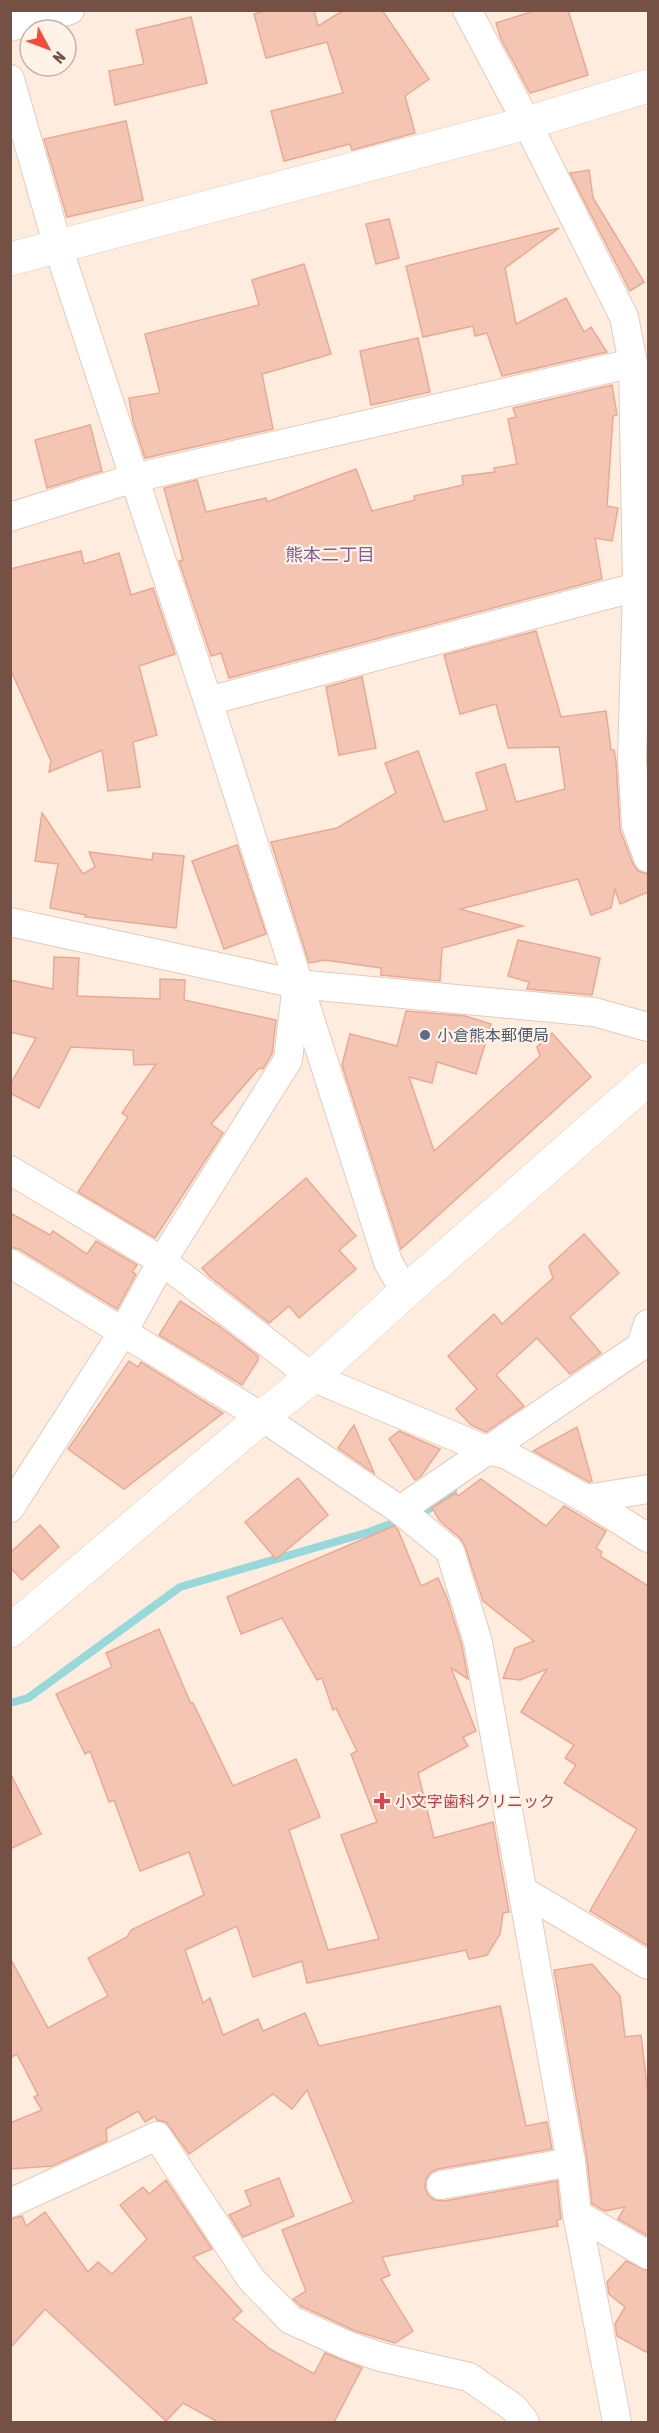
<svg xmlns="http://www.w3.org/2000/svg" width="659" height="2433" font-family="'Asap Condensed','Noto Sans JP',sans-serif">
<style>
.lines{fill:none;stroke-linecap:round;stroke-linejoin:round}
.stream{stroke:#97d9db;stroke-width:8}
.building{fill:#f5c5b4;stroke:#e9a993;stroke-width:1.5}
.street-casing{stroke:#e4cabd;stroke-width:30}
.secondary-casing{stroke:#eacab9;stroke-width:34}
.street{stroke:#fff;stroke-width:28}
.secondary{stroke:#fff;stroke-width:33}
.service-dot{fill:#5c6f8a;stroke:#fff2e6;stroke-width:2}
.health-dot{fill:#e0444e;stroke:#fff2e6;stroke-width:2}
.labels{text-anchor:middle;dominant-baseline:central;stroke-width:4.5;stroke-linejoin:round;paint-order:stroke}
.service-label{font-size:16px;fill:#4e5e75;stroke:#fff2e6;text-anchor:start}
.health-label{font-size:16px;fill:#be3a42;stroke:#fff2e6;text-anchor:start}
.neighbourhood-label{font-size:18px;fill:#7f5f99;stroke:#fff2e6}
</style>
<rect width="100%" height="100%" fill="#feedde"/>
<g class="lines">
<g class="stream">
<polyline points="414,1515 429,1509 453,1490"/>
<polyline points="10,1703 28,1698 180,1587 369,1532 401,1520"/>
</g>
</g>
<g class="building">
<polygon points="268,10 314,10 318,26 344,10 382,10 429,79 405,96 415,133 352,150 350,144 284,161 271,111 343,93 327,42 266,58 254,14"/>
<polygon points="537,10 568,10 588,75 530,93 501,39 496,23"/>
<polygon points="191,17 207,83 115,105 109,71 144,64 136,30"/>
<polygon points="126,121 143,200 67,217 44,139"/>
<polygon points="589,170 593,198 644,282 630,291 570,173"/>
<polygon points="389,219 399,258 376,264 366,224"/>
<polygon points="559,228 505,268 516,324 566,298 584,332 591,327 607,352 502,376 487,333 475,336 473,326 423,337 406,266"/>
<polygon points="304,264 331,354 262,374 273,429 145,458 133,421 129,398 160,393 145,334 259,305 252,280"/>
<polygon points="418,338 430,392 371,405 360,351"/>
<polygon points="612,385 617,415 613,416 607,506 618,508 612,541 595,538 602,579 229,678 221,653 211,656 179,561 183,560 164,488 197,480 206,512 266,498 267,502 356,469 372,511 415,500 414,496 463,485 462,476 495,472 494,468 517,464 508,419 516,417 513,408"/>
<polygon points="90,425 102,471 47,488 35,440"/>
<polygon points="81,551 84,564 119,553 131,595 153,588 175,654 139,666 157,735 133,742 140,787 108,791 102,750 49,772 51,761 10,668 10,569"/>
<polygon points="536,631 561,717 606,711 611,750 614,750 616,761 620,830 633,864 638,871 648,874 648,892 620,904 615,889 611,908 591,915 578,879 460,909 523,926 442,948 440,981 381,975 381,968 325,960 309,963 271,842 337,828 396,793 385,763 418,751 444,822 487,810 476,773 505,764 516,802 565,789 559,747 508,748 496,704 460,714 444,655"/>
<polygon points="362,677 376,748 339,755 326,687"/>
<polygon points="42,813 83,874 95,867 89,852 152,860 153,853 184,856 176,928 85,917 86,915 50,908 58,864 35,861"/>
<polygon points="237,845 266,934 224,949 192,861"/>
<polygon points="518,940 600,958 592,995 527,989 529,982 508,976"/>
<polygon points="54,957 79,958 77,996 160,999 160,979 185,980 184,1000 276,1020 272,1054 263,1069 259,1068 211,1124 223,1133 155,1238 78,1192 128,1117 122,1113 156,1064 134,1065 133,1050 71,1047 39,1108 10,1093 10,1085 36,1038 10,1032 10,980 53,989"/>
<polygon points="406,1011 465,1016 491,1024 476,1074 437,1062 432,1083 409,1077 434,1151 540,1056 537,1047 552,1033 591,1077 401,1249 342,1065 350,1034 397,1046"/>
<polygon points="306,1178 356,1236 339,1250 356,1269 299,1318 289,1306 269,1323 209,1276 202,1268"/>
<polygon points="10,1213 50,1235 53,1231 87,1254 96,1241 137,1265 132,1272 136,1274 117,1309 19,1249 10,1247"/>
<polygon points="584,1234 619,1273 570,1317 601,1353 570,1374 537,1338 496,1375 524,1406 486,1432 471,1425 456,1409 477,1389 448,1356 494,1314 502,1324 553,1278 549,1266"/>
<polygon points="180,1301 219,1326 258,1356 258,1360 242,1385 159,1335"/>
<polygon points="129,1361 138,1367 141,1362 223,1413 124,1489 68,1449"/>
<polygon points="354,1425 374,1473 338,1448"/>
<polygon points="577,1427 592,1481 589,1482 533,1451"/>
<polygon points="399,1431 440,1449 421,1476 415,1480 389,1439"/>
<polygon points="298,1478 328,1515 276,1559 245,1522"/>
<polygon points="481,1479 546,1526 564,1506 606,1531 596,1548 602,1552 600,1556 648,1586 648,1946 590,1911 637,1829 564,1783 576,1765 565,1758 574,1745 521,1712 547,1669 520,1680 503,1678 515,1648 534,1641 483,1601 465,1546 460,1538 440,1521 432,1508 456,1493 458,1496"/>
<polygon points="40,1525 59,1547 22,1580 10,1567 10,1553"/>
<polygon points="394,1526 398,1530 421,1586 438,1578 447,1598 462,1646 468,1679 451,1668 476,1731 463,1737 468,1746 418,1773 434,1838 493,1822 509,1912 503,1913 500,1934 487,1955 469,1959 466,1950 307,1983 302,1961 253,1977 237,1926 185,1950 203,2003 210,1998 223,2035 258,2019 263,2031 305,2013 319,2046 500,2006 526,2126 547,2122 552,2149 438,2169 431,2172 426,2179 425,2188 429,2196 435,2200 444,2201 557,2181 561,2219 557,2220 558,2226 382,2257 390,2275 381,2279 413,2331 395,2343 355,2331 301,2306 293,2299 306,2291 282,2230 353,2202 307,2090 292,2109 273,2094 189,2154 166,2122 157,2120 155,2116 145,2122 138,2111 106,2129 107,2141 52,2166 10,2169 10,2123 42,2110 34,2097 38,2095 17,2054 10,2058 10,1958 48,2028 108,1996 88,1958 127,1937 131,1930 204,1895 189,1852 140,1871 114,1800 109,1802 90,1751 85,1754 56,1694 112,1667 106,1653 159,1629 191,1704 193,1703 233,1786 296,1759 320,1817 289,1830 328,1950 379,1939 341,1835 377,1822 351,1754 357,1751 336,1708 333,1710 322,1678 317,1680 282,1618 241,1634 227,1597"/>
<polygon points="10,1773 41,1834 10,1849"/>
<polygon points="592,1964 620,1996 625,2037 641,2035 648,2094 648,2236 618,2219 625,2207 605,2211 592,2204 587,2159 554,1970"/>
<polygon points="279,2178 294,2216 243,2237 229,2215 251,2205 245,2191"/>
<polygon points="166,2180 212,2249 193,2257 242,2311 233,2319 270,2349 314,2374 325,2353 362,2368 334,2422 218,2422 183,2403 166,2421 45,2309 10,2348 10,2219 22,2216 26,2226 45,2212 88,2272 98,2262 112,2274 147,2239 120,2205 143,2187 149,2194"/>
<polygon points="626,2261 648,2271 648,2353 617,2336 615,2324 625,2307 609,2294 607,2282"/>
</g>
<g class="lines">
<g class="street-casing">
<g id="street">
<polyline points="467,10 527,123 624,317 633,363 637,587 632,759 636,825 648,858"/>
<polyline points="10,27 70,10"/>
<polyline points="10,79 58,247 208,701 388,1262 405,1292"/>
<polyline points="10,517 134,478 633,363"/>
<polyline points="208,701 648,584"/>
<polyline points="10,922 297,984 594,1012 648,1027"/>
<polyline points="10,1170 162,1261 312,1377 487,1450 505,1454 586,1499 648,1538"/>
<polyline points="10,1263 262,1417 400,1510 450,1551 478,1642 571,2162 577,2214 617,2422"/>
<polyline points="586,1499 648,1489"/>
<polyline points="10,1508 123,1332 162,1261 288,1060 296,992"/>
<polyline points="400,1510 641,1346 648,1324"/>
<polyline points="523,1891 648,1965"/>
<polyline points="441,2185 571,2162"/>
<polyline points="10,2203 157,2136 251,2279 291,2320 349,2346 381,2357 469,2377 514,2408 525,2422"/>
<polyline points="577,2214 648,2255"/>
</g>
</g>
<g class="secondary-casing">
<g id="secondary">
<polyline points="10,259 527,123 648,86"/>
<polyline points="10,1631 262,1417 312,1377 405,1292 648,1079"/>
</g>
</g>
<use href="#street" class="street"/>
<use href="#secondary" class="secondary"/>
</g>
<circle class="service-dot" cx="425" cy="1035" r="6"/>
<path class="health-dot" d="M379 1792h6v6h6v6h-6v6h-6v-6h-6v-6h6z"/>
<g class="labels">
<g class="service-label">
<text x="437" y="1035">小倉熊本郵便局</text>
</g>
<g class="health-label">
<text x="395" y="1801">小文字歯科クリニック</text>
</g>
<g class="neighbourhood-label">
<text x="330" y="554">熊本二丁目</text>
</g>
</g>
<rect width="659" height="2433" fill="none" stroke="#755045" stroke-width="24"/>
<g transform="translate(48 48) rotate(131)"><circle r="28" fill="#fff2e6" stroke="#c8b1a6" stroke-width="1.5"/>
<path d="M0-4.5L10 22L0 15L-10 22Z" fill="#f24b39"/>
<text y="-9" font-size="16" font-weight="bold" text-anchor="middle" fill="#755045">N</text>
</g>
</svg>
